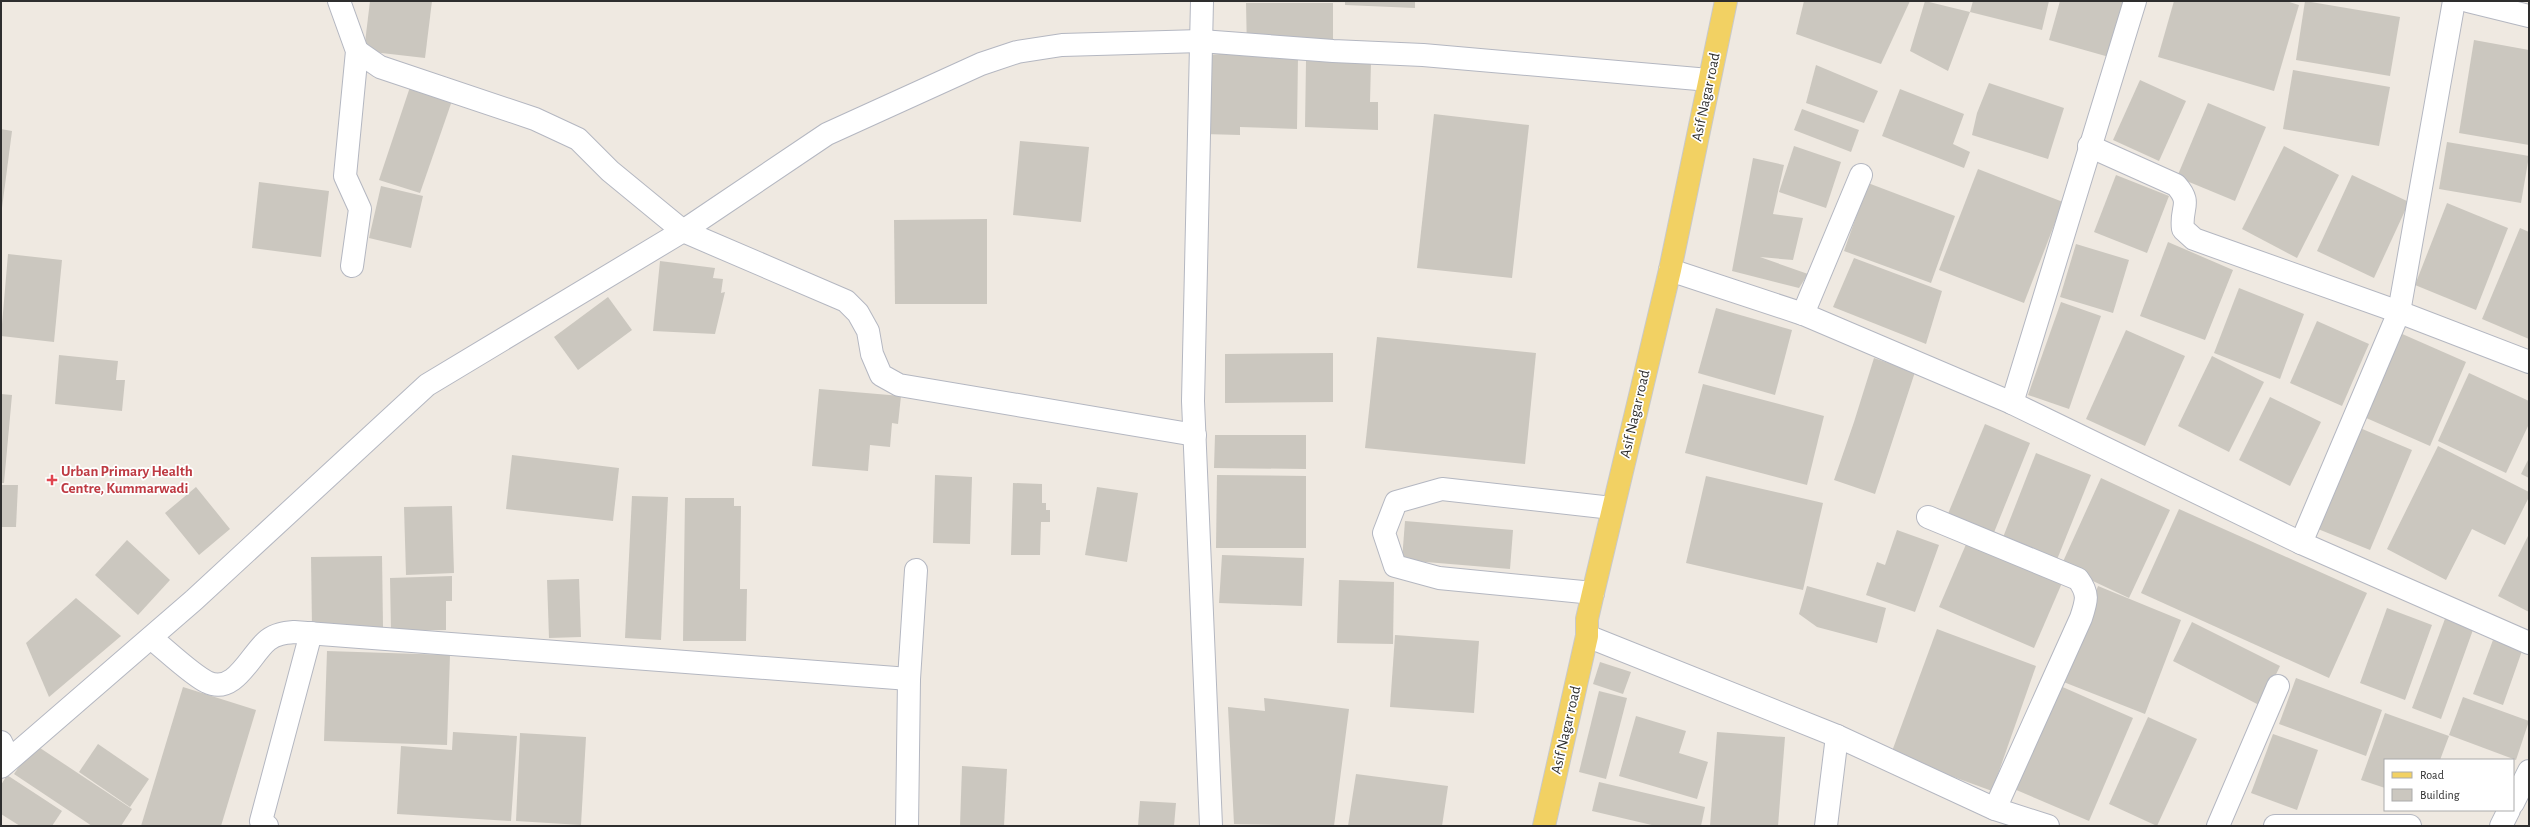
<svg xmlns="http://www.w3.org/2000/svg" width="2530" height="827" font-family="'Alegreya Sans',sans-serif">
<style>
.building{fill:#cbc7bf}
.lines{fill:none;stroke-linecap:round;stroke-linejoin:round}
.minor-casing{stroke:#b4b7c1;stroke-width:24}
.major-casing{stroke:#c9c9c9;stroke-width:24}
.minor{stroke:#fff;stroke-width:22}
.major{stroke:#f2d163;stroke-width:22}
.health-dot{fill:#e0444e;stroke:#fff;stroke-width:1.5}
.labels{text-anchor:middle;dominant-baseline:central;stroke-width:3.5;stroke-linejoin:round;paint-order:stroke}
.street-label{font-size:15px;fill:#2e2e2e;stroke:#fff}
.health-label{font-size:15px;font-weight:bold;fill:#be3a42;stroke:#fff;text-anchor:start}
</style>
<rect width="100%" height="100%" fill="#efe9e1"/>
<g class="building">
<polygon points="370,1 432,1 425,58 364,51"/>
<polygon points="1345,1 1415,1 1415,8 1345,5"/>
<polygon points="1804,1 1910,1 1881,64 1796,34"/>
<polygon points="1925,1 1970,12 1973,1 2049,1 2042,30 1970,12 1948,71 1910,51"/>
<polygon points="2060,1 2125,1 2109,57 2049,40"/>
<polygon points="2174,1 2286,1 2299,5 2274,91 2158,57"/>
<polygon points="2305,1 2400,17 2390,76 2296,60"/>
<polygon points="1246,3 1333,3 1333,51 1298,57 1297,129 1240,127 1240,135 1204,134 1207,55 1247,52"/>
<polygon points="2474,40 2529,50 2529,145 2459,133"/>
<polygon points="1306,61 1371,62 1370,102 1378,102 1378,130 1305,127"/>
<polygon points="1816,65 1878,91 1864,123 1806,103"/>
<polygon points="2293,70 2390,87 2379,146 2283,129"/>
<polygon points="2140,80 2186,101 2159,161 2113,140"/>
<polygon points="412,81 454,95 420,193 379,180"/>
<polygon points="1989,83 2064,108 2048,159 1972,135 1977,113"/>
<polygon points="1900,89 1964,114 1953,144 1970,152 1964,168 1882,136"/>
<polygon points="2208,103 2266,127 2235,201 2177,177"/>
<polygon points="1802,109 1859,130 1851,152 1794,130"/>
<polygon points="1434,114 1529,125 1512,278 1417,268"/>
<polygon points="1,129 12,131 2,208 1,208"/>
<polygon points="1020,141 1089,147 1081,222 1013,215"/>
<polygon points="2447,142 2529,156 2521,203 2439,189"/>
<polygon points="1794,146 1841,162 1826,208 1779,192"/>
<polygon points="2284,146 2339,175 2297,258 2242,229"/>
<polygon points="1753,158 1784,165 1773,214 1803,218 1793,260 1760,257 1808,274 1799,288 1732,271"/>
<polygon points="1978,169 2063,202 2024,303 1939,270"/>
<polygon points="2116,175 2169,196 2147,253 2094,232"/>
<polygon points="2352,175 2409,202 2374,278 2317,251"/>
<polygon points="259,182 329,191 321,257 252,248"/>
<polygon points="1868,183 1955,216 1931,283 1844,251"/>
<polygon points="381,186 423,196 411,248 369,238"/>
<polygon points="2447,203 2508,228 2476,310 2415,285"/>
<polygon points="987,219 987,304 895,304 894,220"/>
<polygon points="2520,228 2529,232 2529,339 2482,319"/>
<polygon points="2168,242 2233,270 2205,340 2140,316"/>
<polygon points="2076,244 2129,260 2113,313 2060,297"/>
<polygon points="8,254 62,260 54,342 1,336"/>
<polygon points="1854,258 1942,291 1926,344 1833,307"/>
<polygon points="660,261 715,268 713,278 723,279 721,293 725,292 715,334 653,331"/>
<polygon points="2239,288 2304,314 2280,379 2214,353"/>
<polygon points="608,297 632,330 578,370 554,337"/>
<polygon points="2061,302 2101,316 2069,409 2028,395"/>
<polygon points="1716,308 1792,330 1775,395 1698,373"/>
<polygon points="2317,321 2369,344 2342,406 2290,383"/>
<polygon points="2126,330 2185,356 2145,446 2086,419"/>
<polygon points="2400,333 2466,362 2430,446 2364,417"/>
<polygon points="1377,337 1536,353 1525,464 1365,448"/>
<polygon points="1333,353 1333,402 1225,403 1225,354"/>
<polygon points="59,355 118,361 116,380 125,380 122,411 55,404"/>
<polygon points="2212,356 2264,382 2229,452 2178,426"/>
<polygon points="1874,358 1915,372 1875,494 1834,480 1854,422"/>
<polygon points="2469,373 2529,401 2529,424 2506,473 2438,441"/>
<polygon points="1703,384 1824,416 1807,485 1685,453"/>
<polygon points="819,389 901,396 898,424 892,423 890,447 870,445 868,471 812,466"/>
<polygon points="1,394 12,395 4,483 1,483"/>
<polygon points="2270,397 2321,422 2290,486 2239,460"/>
<polygon points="1985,424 2030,443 1991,540 1945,521"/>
<polygon points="2360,428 2412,450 2370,550 2318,529"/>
<polygon points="1215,435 1306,435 1306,469 1214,468"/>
<polygon points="2438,446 2529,492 2529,497 2505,545 2472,529 2446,580 2387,549"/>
<polygon points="2036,453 2091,475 2054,567 2000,545"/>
<polygon points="512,455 619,468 613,521 506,509"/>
<polygon points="2529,458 2529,478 2521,474"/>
<polygon points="935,475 972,477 970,544 933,543"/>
<polygon points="1217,475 1306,476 1306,548 1216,548"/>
<polygon points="1706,476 1823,503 1803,590 1686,563"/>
<polygon points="2101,478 2170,510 2129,598 2061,566"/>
<polygon points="1013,483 1042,484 1042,503 1046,503 1046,510 1050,510 1050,522 1041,522 1040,555 1011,555"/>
<polygon points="1,485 18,485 16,527 1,527"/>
<polygon points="196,487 230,529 199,555 165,513"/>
<polygon points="1097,487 1138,493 1127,562 1085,555"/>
<polygon points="632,496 668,497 661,640 625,638"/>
<polygon points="685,498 734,498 734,506 741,506 740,589 747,589 746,641 683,641"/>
<polygon points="452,506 454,573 406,575 404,507"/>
<polygon points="2179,509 2367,593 2329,678 2141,593"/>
<polygon points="1405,521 1513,530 1510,569 1402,560"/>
<polygon points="1897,530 1939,545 1915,612 1866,595 1877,562 1885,565"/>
<polygon points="2529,534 2529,612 2498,596"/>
<polygon points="127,540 170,580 138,615 95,575"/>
<polygon points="1967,542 2062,583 2034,648 1939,607"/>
<polygon points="1222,555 1304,558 1302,606 1219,603"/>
<polygon points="382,556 383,627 312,628 311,557"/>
<polygon points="452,576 452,601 446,601 446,630 391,631 390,578"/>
<polygon points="579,579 581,637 549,638 547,580"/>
<polygon points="1339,580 1394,582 1393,644 1337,643"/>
<polygon points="1807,586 1886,608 1877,643 1817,627 1799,614"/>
<polygon points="2098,586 2181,620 2145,714 2061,681"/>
<polygon points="76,598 121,636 49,697 26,643"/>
<polygon points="2387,608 2432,625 2405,700 2360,683"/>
<polygon points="2446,616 2474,627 2441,719 2412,708"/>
<polygon points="2192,622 2280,666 2261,706 2173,661"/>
<polygon points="1937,629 2036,666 1992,791 1891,754"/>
<polygon points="1395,635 1479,641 1474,713 1390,707"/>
<polygon points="2493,640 2522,651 2503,705 2473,694"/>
<polygon points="327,651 450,655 447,745 324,741"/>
<polygon points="1600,662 1631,672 1623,694 1593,684"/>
<polygon points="2296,678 2382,710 2366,756 2279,724"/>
<polygon points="2058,685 2133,718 2089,821 2014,789"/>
<polygon points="183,687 256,710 221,826 141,826"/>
<polygon points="1599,691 1627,698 1606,779 1579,772"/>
<polygon points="2463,697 2529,721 2516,760 2449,735"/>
<polygon points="1264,698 1349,709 1334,826 1234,824 1228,707 1265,711"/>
<polygon points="2385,713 2449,736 2440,760 2385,760 2385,788 2361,780"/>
<polygon points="1636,716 1686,731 1679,753 1708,762 1697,799 1619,776"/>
<polygon points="2148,717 2197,739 2157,826 2109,804"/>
<polygon points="453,732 517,736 511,821 397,814 401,746 452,750"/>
<polygon points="1717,732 1785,737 1778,826 1710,826"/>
<polygon points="520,733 586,737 581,825 516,821"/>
<polygon points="2273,734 2318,750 2297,810 2251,793"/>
<polygon points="34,744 132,809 121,826 92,826 14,774"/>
<polygon points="98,744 149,779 130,807 79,772"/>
<polygon points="962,766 1007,769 1004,826 960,826"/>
<polygon points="1356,774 1448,786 1442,826 1348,826"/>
<polygon points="7,775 62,811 52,826 20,826 1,814 1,785"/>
<polygon points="1599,782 1705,807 1701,826 1656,826 1592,811"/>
<polygon points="1140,801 1176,803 1174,826 1138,826"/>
</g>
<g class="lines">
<g class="minor-casing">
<g id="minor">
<polyline points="339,1 357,51 345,176 360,209 352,266"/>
<polyline points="1202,1 1193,401 1211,826"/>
<polyline points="2468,1 2529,16"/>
<polyline points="357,51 380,67 535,119 578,139 610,171 683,231 846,301 858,313 868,331 872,354 881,375 899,385 1195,435"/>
<path d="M2089,146L2176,185C2193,204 2180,207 2183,229L2194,239L2399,312L2529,362"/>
<polyline points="1670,270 1803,314 2012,403 2301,543 2529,643"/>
<polyline points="1803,314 1861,175"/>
<polyline points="2012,403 2135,1"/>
<path d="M1928,517L2078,579C2089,594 2087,600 2081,618L1995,809"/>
<polyline points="2301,543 2399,312 2454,1"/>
<polyline points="1593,593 1439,578 1395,566 1384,533 1396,502 1442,489 1612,508"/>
<polyline points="1587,636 1837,736 1995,809 2048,826"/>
<path d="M151,638C165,649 192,675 207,682C235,696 251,653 268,640C276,634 284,633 294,632L909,679"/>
<polyline points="1,742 9,759"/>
<polyline points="1,767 194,600 427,385 683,231 827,134 981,64 1017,52 1062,45 1201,41 1333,51 1423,55 1709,80"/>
<polyline points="2513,803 2529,771"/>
<polyline points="267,826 261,821 311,633"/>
<polyline points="907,826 909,679 916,570"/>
<polyline points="1826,826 1837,736"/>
<polyline points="2218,826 2278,686"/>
<polyline points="2275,826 2410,826"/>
<polyline points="2501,826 2509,810"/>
</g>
</g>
<g class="major-casing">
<polyline id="major" points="1544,826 1587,636 1587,619 1593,593 1670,270 1726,1"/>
</g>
<use href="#minor" class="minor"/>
<use href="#major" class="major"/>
</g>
<path class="health-dot" d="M50 474h4v4h4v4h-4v4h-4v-4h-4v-4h4z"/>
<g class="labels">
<g class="street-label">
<text transform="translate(1706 97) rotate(-78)">Asif Nagar road</text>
<text transform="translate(1635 414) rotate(-77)">Asif Nagar road</text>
<text transform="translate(1566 730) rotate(-77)">Asif Nagar road</text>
</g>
<g class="health-label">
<text x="61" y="471">Urban Primary Health<tspan x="61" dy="17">Centre, Kummarwadi</tspan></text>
</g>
</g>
<rect width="2530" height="827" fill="none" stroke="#2e2e2e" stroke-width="4"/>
<rect x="2384" y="759" width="130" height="52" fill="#ffffff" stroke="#ababab"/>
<rect x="2392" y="772" width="20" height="6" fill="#f2d163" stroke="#ababab"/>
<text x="2420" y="779" font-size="12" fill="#2e2e2e">Road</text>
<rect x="2392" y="789" width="20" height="12" fill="#cbc7bf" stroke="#ababab"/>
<text x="2420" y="799" font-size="12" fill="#2e2e2e">Building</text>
</svg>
